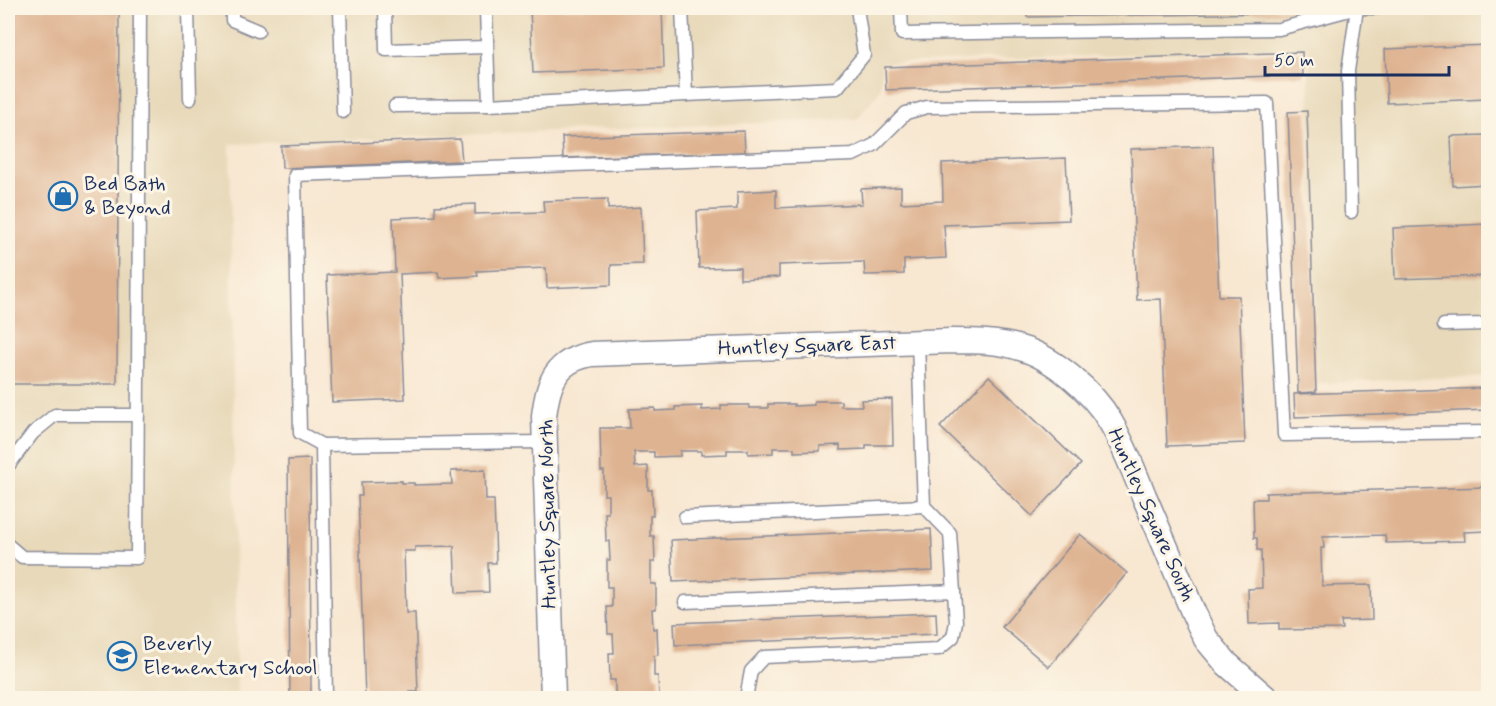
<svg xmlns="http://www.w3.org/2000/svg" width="1496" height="706" font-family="Mynerve,sans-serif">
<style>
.built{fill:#e8d9ba}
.building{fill:#deb391}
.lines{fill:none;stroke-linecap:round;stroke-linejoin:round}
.service-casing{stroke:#8a8b98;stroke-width:15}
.minor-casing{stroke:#8a8b98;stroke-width:27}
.service{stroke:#fff;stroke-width:12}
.minor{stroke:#fff;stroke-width:24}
.labels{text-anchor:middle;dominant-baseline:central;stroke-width:6;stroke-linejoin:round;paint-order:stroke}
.poi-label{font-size:21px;fill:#1b2f5e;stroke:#fcf5e5;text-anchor:start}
.street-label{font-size:21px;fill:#1b2f5e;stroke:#fcf5e5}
</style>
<rect width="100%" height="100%" fill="#fcf5e5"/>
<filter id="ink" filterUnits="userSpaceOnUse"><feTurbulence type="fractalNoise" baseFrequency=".0167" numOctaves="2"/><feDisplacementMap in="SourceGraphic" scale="12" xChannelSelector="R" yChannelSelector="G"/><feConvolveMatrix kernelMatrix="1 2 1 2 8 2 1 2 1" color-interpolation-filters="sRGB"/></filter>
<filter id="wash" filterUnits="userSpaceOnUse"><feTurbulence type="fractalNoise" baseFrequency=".008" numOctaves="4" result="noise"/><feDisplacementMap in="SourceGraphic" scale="24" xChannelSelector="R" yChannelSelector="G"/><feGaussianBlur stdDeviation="1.35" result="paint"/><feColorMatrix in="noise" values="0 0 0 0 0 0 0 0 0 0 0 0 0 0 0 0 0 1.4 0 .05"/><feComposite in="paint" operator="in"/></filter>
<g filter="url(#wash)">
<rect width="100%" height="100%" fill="#f8e7d1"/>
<polygon class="built" points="8,8 1488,8 1488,376 1318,383 1308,48 882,63 880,90 857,119 230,144 237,698 8,698"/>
<g id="blocks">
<g class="building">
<polygon points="8,8 119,8 117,384 8,384"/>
<polygon points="530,8 662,8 664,68 533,73"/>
<polygon points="1027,8 1296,8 1283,13 1027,17"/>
<polygon points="1488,45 1488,99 1387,103 1385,49"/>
<polygon points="1302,52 1303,75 886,90 885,67"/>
<polygon points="1307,111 1316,392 1298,393 1288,112"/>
<polygon points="744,131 745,152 563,158 562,137"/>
<polygon points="1488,135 1488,184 1453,186 1451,136"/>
<polygon points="460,139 462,161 282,168 281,146"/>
<polygon points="1213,146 1219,296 1239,296 1245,443 1167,446 1161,299 1137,300 1131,149"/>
<polygon points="1066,158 1069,220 944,225 946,258 904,260 904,274 865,275 864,262 779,265 779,277 740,279 740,267 699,268 697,211 737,209 737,192 776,190 776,208 862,204 861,189 901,187 901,203 943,201 942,163"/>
<polygon points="608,199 608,209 641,207 643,264 611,265 611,285 547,288 546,268 477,271 478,276 439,278 438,272 400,274 405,399 332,402 327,275 395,272 393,218 436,216 435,206 475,204 475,214 544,212 543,201"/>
<polygon points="1488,224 1488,276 1395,279 1393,228"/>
<polygon points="989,376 1081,464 1032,516 940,427"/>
<polygon points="1488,388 1488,410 1295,417 1294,394"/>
<polygon points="892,399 893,445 866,445 866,449 840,450 840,445 820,446 820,451 794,452 794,448 773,448 773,453 748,454 748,450 727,450 727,454 701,455 701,451 680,451 680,456 654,457 654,452 634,452 635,467 648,466 648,490 652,490 653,516 650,516 650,536 654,536 655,562 651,562 651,584 656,584 656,609 652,609 653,629 657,628 658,655 654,656 654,676 658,676 659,698 615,698 615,680 610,680 609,653 614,653 613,634 608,634 607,607 612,607 612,587 607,587 607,560 610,560 609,541 606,541 605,513 608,513 608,495 604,495 604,471 601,471 600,428 630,428 629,409 655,408 655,411 675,410 675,407 702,406 702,410 721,409 721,405 749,405 749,408 768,408 768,404 794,404 794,406 814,405 814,401 841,401 841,406 862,406 861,400"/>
<polygon points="310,459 311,698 290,698 288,460"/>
<polygon points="485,470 486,500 494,500 496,563 488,563 489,592 456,593 454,546 415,547 415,551 404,551 406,613 415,613 418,692 410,692 410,698 365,698 358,496 362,496 361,482 402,481 402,483 414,483 414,485 452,484 451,471"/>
<polygon points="1488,487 1488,531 1464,532 1465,541 1386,543 1385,535 1323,537 1324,548 1321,548 1322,586 1371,585 1372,620 1341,621 1342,629 1279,630 1279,623 1249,624 1248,589 1262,588 1261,550 1257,550 1257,538 1254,538 1253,499 1266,499 1266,493"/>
<polygon points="931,529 933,571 673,582 671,540"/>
<polygon points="1080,534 1127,573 1049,667 1002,627"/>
<polygon points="1483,582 1488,582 1488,615 1484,616"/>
<polygon points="936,613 937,634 675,645 674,623"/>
</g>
</g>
</g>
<g filter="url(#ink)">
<use href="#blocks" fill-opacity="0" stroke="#8a8b98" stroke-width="1.5"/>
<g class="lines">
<g class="service-casing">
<g id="service">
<polyline points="188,8 190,99"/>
<polyline points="232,8 232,20 258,31"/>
<polyline points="340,8 343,112"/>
<polyline points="385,8 386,50 487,47"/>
<polyline points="901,8 902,34 1279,29 1357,8 1377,8"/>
<polyline points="686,95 837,88 864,55 857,8"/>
<polyline points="489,105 686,95 682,8"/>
<polyline points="395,106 489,105 486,8"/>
<polyline points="1351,212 1348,71 1357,8"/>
<polyline points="1444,325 1488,324"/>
<polyline points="544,442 322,445 300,433 295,175 853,155 874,145 906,113 927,107 1267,103 1284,435 1488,432"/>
<polyline points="322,445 326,698"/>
<polyline points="8,466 33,433 55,415 138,415"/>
<polyline points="685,517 924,506"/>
<polyline points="8,545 22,557 137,558 140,8"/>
<polyline points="685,602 954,591"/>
<polyline points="746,698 751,671 764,657 939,649 953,637 956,622 950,533 924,506 918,342"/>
</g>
</g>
<g class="minor-casing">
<path id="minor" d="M553,698L544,416C548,382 556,360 592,354L952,341C975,341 998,341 1020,348C1053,357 1093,392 1110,421C1124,445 1134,471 1144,496C1161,535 1177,574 1194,614L1206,639L1227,664L1266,698"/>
</g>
<use href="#service" class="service"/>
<use href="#minor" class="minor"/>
</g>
</g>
<defs>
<g id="shop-ring" transform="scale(1.5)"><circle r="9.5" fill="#fcf5e5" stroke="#1f6fb2" stroke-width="1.5"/><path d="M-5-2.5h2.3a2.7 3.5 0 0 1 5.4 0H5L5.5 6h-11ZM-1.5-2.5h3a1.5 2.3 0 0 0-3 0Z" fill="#1f6fb2"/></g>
<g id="school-ring" transform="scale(1.5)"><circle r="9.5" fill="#fcf5e5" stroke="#1f6fb2" stroke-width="1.5"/><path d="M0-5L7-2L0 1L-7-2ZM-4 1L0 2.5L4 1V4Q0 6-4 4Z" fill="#1f6fb2"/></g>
</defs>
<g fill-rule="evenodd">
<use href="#shop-ring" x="63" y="196"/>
<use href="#school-ring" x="122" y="656"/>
</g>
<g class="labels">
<g class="poi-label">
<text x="84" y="184">Bed Bath<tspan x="84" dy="24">&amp; Beyond</tspan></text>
<text x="143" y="644">Beverly<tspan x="143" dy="24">Elementary School</tspan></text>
</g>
<g class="street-label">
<text transform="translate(807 346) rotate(-2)">Huntley Square East</text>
<text transform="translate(548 514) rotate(-91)">Huntley Square North</text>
<text transform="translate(1151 515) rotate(66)">Huntley Square South</text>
</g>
</g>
<rect width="1496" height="706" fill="none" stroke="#fcf5e5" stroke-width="30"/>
<path d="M1265 66v9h184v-9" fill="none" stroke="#1b2f5e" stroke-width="3"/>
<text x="1274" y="66" font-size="18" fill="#1b2f5e" stroke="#fcf5e5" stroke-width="4.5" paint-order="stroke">50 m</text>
</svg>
